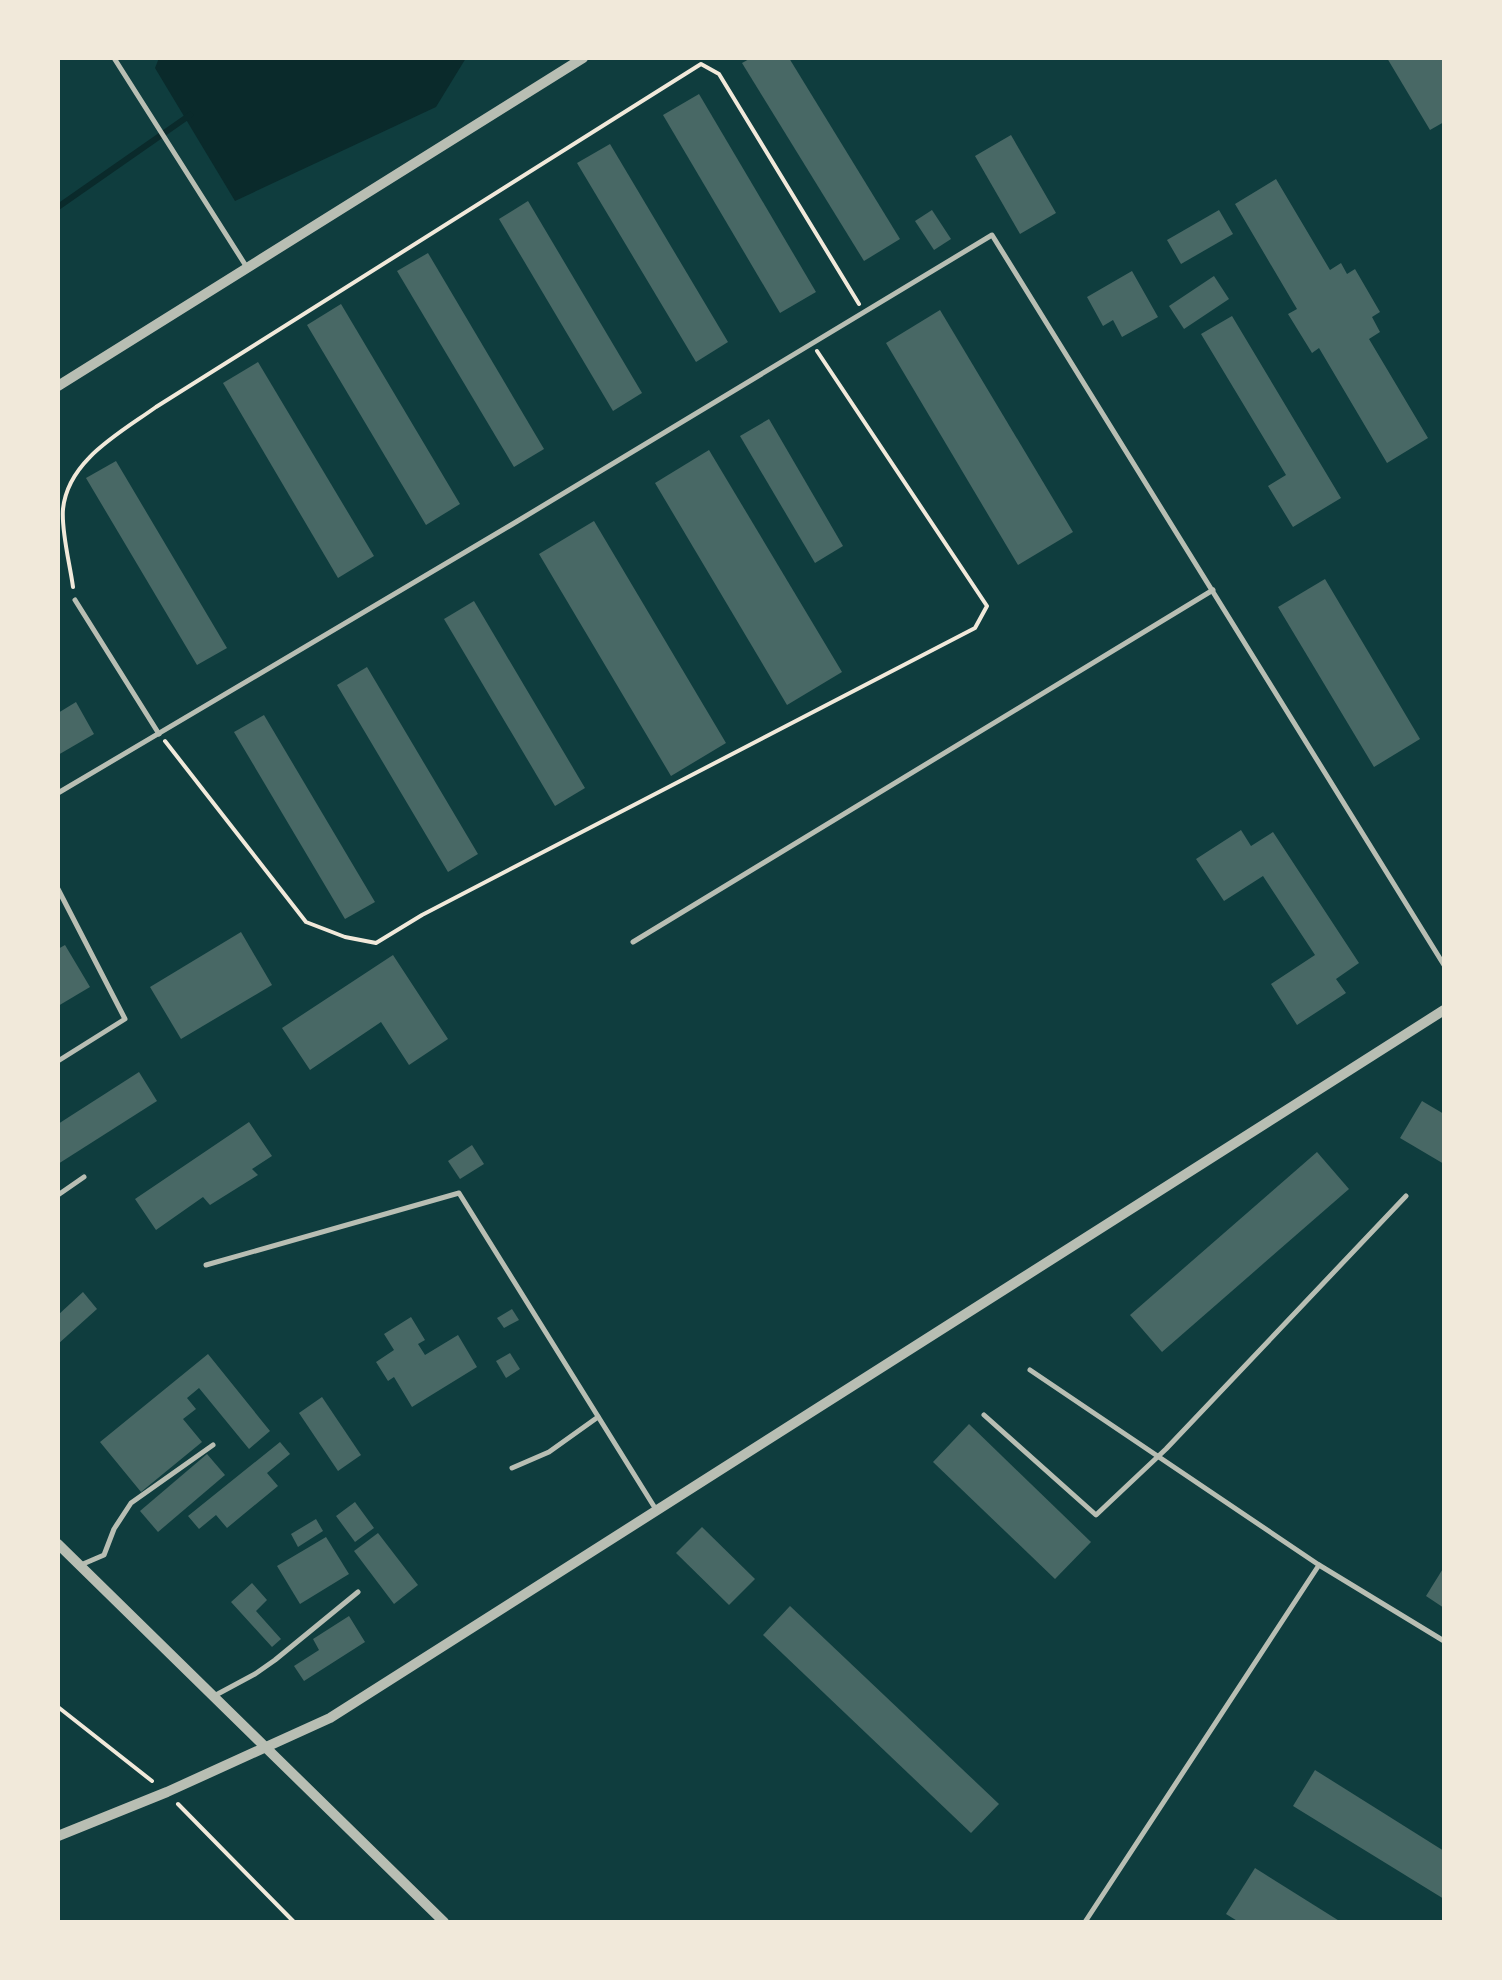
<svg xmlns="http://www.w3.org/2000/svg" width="1502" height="1980" font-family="'Sofia Sans Condensed',sans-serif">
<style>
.water{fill:#0a2a2b}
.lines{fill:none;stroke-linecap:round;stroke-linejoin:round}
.stream{stroke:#0a2a2b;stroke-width:6}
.building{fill:#486865}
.path{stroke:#f1e9da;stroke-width:4}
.service{stroke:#b8beb3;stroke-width:5}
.minor{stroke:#b8beb3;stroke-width:10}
</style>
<rect width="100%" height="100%" fill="#0f3d3e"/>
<polygon class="water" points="159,58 466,58 436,107 235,201 155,68"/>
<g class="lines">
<polyline class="stream" points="58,207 190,115"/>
</g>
<g class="building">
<polygon points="751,58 789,58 900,239 864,261 742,63"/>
<polygon points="1387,58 1444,58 1444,122 1430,130"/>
<polygon points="699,94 816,292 780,313 663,115"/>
<polygon points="1011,135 1056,213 1020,234 975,156"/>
<polygon points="610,144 728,342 696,362 577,163"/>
<polygon points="1276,179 1330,270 1341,263 1347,274 1355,269 1380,312 1372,317 1380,332 1369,339 1428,438 1387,463 1319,348 1312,353 1288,314 1297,309 1235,204"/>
<polygon points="528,201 642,393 613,411 499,219"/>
<polygon points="932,210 951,239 934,250 915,221"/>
<polygon points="1219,210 1233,234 1181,264 1167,240"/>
<polygon points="428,253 544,449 514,467 397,271"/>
<polygon points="1132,271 1158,317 1122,337 1113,320 1103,326 1087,297"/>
<polygon points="1214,276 1229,299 1184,329 1169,306"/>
<polygon points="341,304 460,504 426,525 307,325"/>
<polygon points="940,310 1073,532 1018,565 886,343"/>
<polygon points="1232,316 1341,498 1293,527 1268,486 1286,475 1201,334"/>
<polygon points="258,362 374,556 338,578 223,383"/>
<polygon points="769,419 843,546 815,563 740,436"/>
<polygon points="709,450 842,672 787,705 655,483"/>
<polygon points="116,461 227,648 197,665 86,478"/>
<polygon points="594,521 726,743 671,776 539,554"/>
<polygon points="1325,579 1420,739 1374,767 1278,607"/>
<polygon points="474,601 585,788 555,806 444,619"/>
<polygon points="367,667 478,854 448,872 337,685"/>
<polygon points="76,702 94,734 58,755 58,713"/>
<polygon points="264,715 375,902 345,919 234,732"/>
<polygon points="1241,830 1251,846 1273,832 1359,963 1336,979 1346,993 1297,1025 1271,984 1315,955 1263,876 1224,901 1196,859"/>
<polygon points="241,932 272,985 181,1039 150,987"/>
<polygon points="65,945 90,987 58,1006 58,949"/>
<polygon points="393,955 448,1039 409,1065 381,1022 310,1070 282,1028"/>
<polygon points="139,1072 157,1101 58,1164 58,1124"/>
<polygon points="1422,1101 1444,1114 1444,1164 1400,1138"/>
<polygon points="249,1122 272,1156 252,1169 258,1175 210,1205 203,1197 156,1230 135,1199"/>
<polygon points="472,1145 484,1164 460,1179 448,1161"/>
<polygon points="1317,1152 1349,1189 1162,1352 1130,1315"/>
<polygon points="83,1292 97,1309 58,1344 58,1315"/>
<polygon points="512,1309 519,1320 504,1328 497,1318"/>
<polygon points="411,1317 425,1340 418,1344 425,1355 458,1335 477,1367 412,1407 394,1377 388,1381 376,1362 394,1350 384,1334"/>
<polygon points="510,1353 520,1369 506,1378 496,1361"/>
<polygon points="208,1354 270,1431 249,1449 199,1388 187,1398 196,1409 183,1419 202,1442 141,1492 100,1442"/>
<polygon points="322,1397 361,1455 338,1471 299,1413"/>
<polygon points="969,1424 1091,1542 1055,1579 933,1462"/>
<polygon points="280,1442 290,1454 267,1473 278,1486 227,1528 216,1515 199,1529 188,1516"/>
<polygon points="207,1454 225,1475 158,1532 140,1511"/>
<polygon points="355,1502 374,1528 355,1542 336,1516"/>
<polygon points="316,1519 323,1531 298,1547 291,1534"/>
<polygon points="702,1527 755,1579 729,1605 676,1553"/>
<polygon points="378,1533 418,1585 394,1604 354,1551"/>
<polygon points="326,1537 349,1574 300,1604 277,1566"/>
<polygon points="1444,1567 1444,1608 1426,1596"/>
<polygon points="252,1583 267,1600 256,1611 281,1639 272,1647 231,1602"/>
<polygon points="790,1606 999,1804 971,1833 763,1635"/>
<polygon points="349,1616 365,1642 304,1681 294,1666 319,1650 313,1639"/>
<polygon points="1315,1770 1444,1851 1444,1899 1293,1806"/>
<polygon points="1255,1868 1341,1922 1239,1922 1226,1914"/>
</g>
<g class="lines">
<g class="path">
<path d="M73,587C70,564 61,531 63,509C68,460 120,433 156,407L701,64L719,74L859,304"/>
<polyline points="165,741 306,922 345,937 376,943 422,915 975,628 987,606 817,351"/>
<polyline points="58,1707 152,1781"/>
<polyline points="178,1804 294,1922"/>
</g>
<g class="service">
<polyline points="114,58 246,266"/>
<polyline points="75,600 159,734"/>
<polyline points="58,793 511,525 992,235 1444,965"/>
<polyline points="58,889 125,1019 58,1061"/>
<polyline points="633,942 1213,590"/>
<polyline points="58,1195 84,1177"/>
<polyline points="206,1265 459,1193 655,1508"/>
<polyline points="1030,1370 1319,1565 1085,1922"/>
<polyline points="984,1415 1096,1515 1166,1449 1406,1196"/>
<polyline points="512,1468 549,1452 598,1417"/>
<polyline points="83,1564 104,1555 114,1529 131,1503 213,1445"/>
<polyline points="1319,1565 1444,1641"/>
<polyline points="214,1696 255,1674 275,1660 358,1592"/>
</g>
<g class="minor">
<polyline points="58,386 583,58"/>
<polyline points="58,1544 444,1922"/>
<polyline points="58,1836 167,1792 330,1718 1444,1010"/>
</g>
</g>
<rect width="1502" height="1980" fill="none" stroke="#f1e9da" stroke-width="120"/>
</svg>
